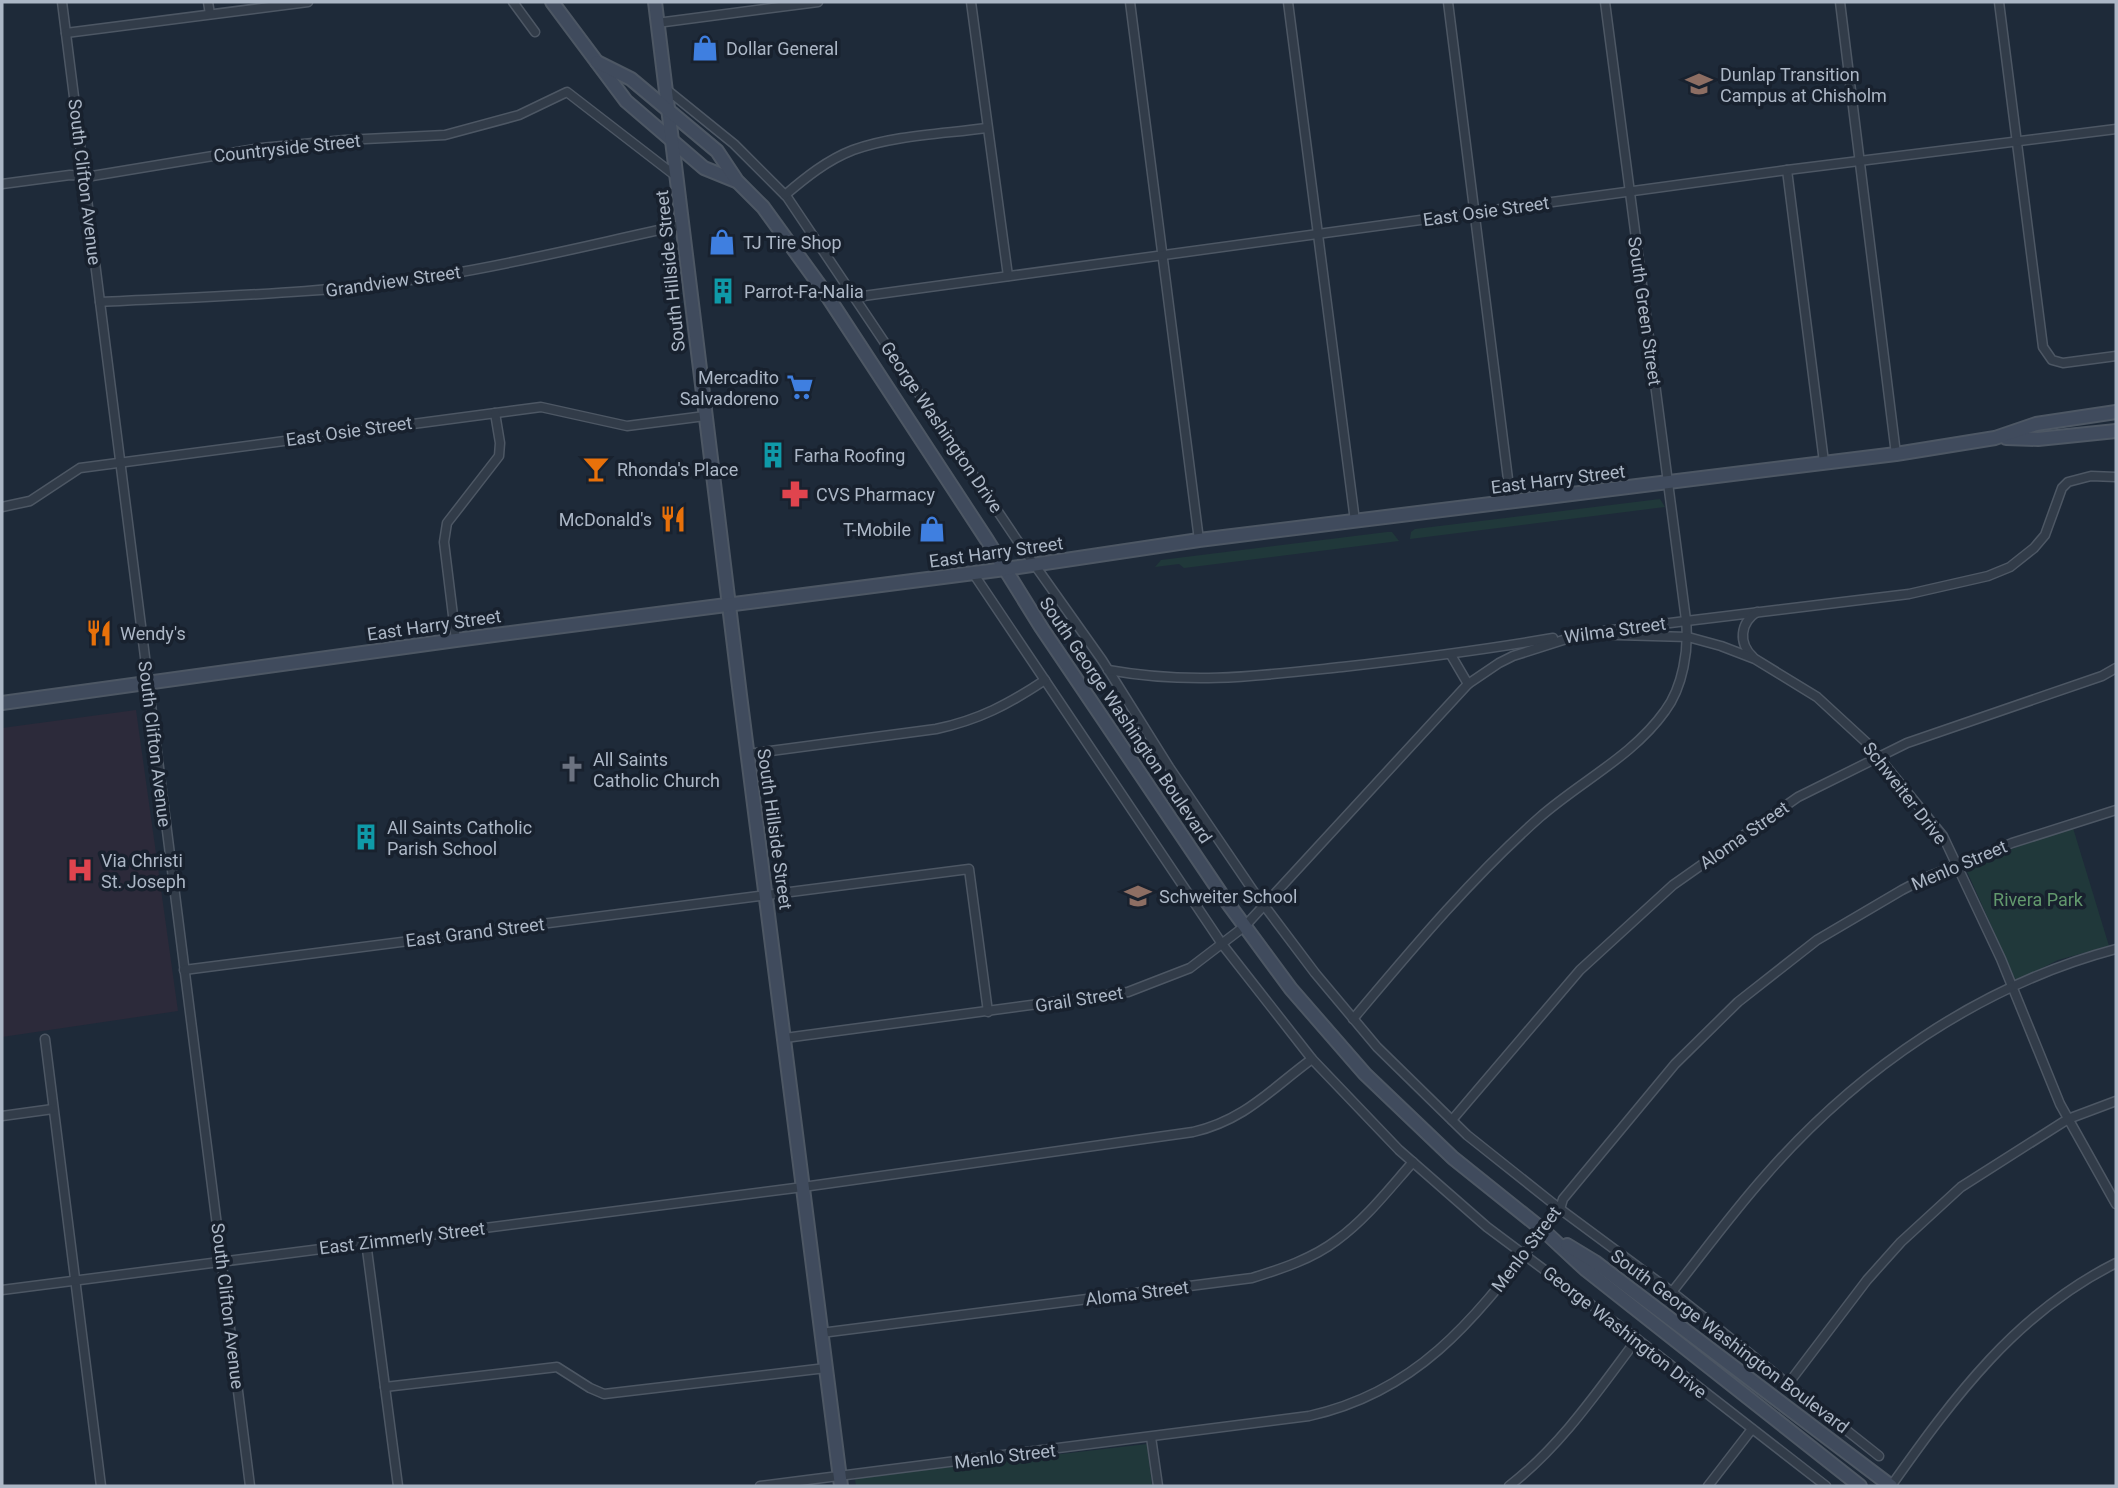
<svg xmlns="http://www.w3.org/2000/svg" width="2118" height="1488" font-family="Roboto,sans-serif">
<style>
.medical{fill:#2c2a3a}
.green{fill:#20383a}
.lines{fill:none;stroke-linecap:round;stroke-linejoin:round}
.street-casing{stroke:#4d5764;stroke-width:11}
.secondary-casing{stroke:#4d5764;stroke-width:16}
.street{stroke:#323c49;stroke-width:8}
.secondary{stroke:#404b5d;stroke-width:12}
.labels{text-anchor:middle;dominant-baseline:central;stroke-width:7;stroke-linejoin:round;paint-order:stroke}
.poi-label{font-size:18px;fill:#acb7c6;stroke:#18212e;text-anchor:start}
.street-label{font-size:18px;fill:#acb7c6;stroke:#18212e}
.park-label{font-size:18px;fill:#62986d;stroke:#18212e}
</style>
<rect width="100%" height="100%" fill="#1e2a39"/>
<polygon class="medical" points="136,710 178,1011 2,1037 2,728"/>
<g class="green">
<polygon points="1660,499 1665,507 1410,539 1411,532 1415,529"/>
<polygon points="1387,532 1392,532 1399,541 1184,568 1179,564 1155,567 1161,560"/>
<polygon points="2073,828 2109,946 2058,960 2016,981 1965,867 2035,840"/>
<polygon points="1147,1444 1152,1486 856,1486 855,1479 865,1477"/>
</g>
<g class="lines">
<g class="street-casing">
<g id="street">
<polyline points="62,2 250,1486"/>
<polyline points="208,2 210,14"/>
<polyline points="513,2 535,32"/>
<polyline points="971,2 1008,276"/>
<polyline points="1130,2 1199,540"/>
<polyline points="1288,2 1355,521"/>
<polyline points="1448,2 1511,503"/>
<polyline points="1840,2 1896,454"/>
<polyline points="1999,2 2043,347 2052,360 2063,363 2116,356"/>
<polyline points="657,23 818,2"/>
<polyline points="66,33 308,2"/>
<polyline points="666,89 734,144 787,197 1017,540 1102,660 1169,767 1254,892 1315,973 1377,1047 1467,1135 1560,1209 1672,1292 1879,1456"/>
<polyline points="1787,170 1824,462"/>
<polyline points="2,184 70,175 92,176 261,148 345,140 445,135 519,115 567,92 677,177"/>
<path d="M785,195C805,178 827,160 853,150C895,135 943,134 987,128"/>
<polyline points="856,297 1787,170 2116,129"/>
<path d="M100,302C215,296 330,294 443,275C524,262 602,242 682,225"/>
<polyline points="2,507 30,501 80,468 541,407 627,426 705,416"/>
<polyline points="973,573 1222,944 1312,1059 1399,1150 1487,1227 1637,1339 1826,1486"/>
<polyline points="1604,631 1909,594 1988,576 2010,567 2034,548 2045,535 2062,488 2068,482 2091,476 2116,477"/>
<polyline points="456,640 444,542 447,523 499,456 500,443 495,413"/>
<polyline points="1451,655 1468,684"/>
<path d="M1753,657C1738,643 1740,623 1757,612"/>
<path d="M1108,670C1192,685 1258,676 1342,667C1413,659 1483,650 1553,638"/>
<path d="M748,754L936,729C979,720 1009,704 1045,680"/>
<polyline points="184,970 969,869 988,1012"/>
<path d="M1353,1019C1412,949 1471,878 1540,817C1581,781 1633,756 1665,711C1683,687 1689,649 1686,620L1605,2"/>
<polyline points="785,1038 1128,992 1190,968 1245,926 1468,684 1499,663 1513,656 1582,634 1688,637 1721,646 1755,659 1817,697 1867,743 1943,836 2001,959 2060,1104 2116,1204"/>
<polyline points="45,1039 101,1486"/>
<polyline points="2,1116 53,1109"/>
<polyline points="1452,1120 1580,970 1673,885 1798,797 1907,743 2102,676 2116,668"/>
<polyline points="366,1242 398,1486"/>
<path d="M2,1290L803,1187L1193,1132C1245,1120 1271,1089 1312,1059"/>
<path d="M1672,1292C1703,1253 1732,1213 1765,1176C1857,1070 1980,985 2116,949"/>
<path d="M821,1333L1252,1278C1281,1269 1312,1259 1337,1240C1366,1219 1389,1189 1413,1162"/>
<polyline points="1788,1384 1867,1280 1901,1242 1961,1187 2068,1119 2116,1101"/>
<polyline points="385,1387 557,1367 590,1388 604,1394 826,1368"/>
<polyline points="1151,1437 1158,1486"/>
<path d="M760,1486L1309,1416C1432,1389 1487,1300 1560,1209L1563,1199L1675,1064L1738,1002L1817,940L1902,890L1927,877L2012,843L2116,810"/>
<path d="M1509,1486C1560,1447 1598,1391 1637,1339"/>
<polyline points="1708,1486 1752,1429"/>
<path d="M1891,1486C1954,1397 2016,1313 2116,1263"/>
</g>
</g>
<g class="secondary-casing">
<g id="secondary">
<polyline points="552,2 626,101 704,168 736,181"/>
<polyline points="655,2 740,695 841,1486"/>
<polyline points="597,62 631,79 717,151 737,181 763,207 826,294 987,540 1041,627 1224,898 1291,989 1365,1074 1453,1158 1543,1230 1585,1269 1860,1486"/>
<polyline points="2006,438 2038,439 2116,431"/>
<polyline points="2,703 456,640 1005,569 1199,540 1896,454 1995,438 2036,424 2116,412"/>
<polyline points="1567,1245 1595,1262 1891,1486"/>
</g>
</g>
<use href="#street" class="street"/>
<use href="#secondary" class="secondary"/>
</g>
<defs>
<g id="shop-bare" transform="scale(2.1)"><path d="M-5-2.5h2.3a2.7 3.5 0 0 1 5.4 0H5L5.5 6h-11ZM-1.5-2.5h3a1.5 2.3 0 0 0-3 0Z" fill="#3f7fe0" stroke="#18212e" stroke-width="2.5" paint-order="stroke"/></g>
<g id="school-bare" transform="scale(2.1)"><path d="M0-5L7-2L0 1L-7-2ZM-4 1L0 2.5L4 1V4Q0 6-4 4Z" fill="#8d6e63" stroke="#18212e" stroke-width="2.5" paint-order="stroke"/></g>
<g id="building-bare" transform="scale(2.1)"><path d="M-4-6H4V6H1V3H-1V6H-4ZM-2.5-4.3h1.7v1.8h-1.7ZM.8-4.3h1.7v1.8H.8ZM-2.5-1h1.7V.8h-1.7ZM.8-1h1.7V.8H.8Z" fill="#0f9aa8" stroke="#18212e" stroke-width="2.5" paint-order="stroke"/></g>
<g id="supermarket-bare" transform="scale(2.1)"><path d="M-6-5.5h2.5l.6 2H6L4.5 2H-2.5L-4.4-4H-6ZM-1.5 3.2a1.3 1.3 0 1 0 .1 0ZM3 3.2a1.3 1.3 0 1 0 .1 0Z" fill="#3f7fe0" stroke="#18212e" stroke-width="2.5" paint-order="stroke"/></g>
<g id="bar-bare" transform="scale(2.1)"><path d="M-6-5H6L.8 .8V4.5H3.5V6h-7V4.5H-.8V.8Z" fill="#e8710a" stroke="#18212e" stroke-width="2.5" paint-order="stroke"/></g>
<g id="pharmacy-bare" transform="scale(2.1)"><path d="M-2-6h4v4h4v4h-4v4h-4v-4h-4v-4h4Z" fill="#e0444e" stroke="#18212e" stroke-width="2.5" paint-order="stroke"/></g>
<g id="restaurant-bare" transform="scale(2.1)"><path d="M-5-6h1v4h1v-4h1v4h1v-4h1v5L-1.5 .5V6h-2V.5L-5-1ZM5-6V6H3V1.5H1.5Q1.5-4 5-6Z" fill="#e8710a" stroke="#18212e" stroke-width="2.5" paint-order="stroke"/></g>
<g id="church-bare" transform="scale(2.1)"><path d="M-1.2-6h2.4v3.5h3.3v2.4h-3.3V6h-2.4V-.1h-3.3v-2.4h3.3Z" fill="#6b7280" stroke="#18212e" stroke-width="2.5" paint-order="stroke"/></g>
<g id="hospital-bare" transform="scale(2.1)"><path d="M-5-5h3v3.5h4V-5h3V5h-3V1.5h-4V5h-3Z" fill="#e0444e" stroke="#18212e" stroke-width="2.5" paint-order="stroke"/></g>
</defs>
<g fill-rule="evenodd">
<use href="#shop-bare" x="705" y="48"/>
<use href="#school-bare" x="1699" y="84"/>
<use href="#shop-bare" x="722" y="242"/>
<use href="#building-bare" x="723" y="291"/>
<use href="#supermarket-bare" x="800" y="387"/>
<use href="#building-bare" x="773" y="455"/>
<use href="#bar-bare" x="596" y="469"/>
<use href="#pharmacy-bare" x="795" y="494"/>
<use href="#restaurant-bare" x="673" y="519"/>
<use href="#shop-bare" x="932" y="529"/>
<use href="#restaurant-bare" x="99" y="633"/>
<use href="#church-bare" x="572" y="769"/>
<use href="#building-bare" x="366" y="837"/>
<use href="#hospital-bare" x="80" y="870"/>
<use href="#school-bare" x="1138" y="896"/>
</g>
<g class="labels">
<g class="poi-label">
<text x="726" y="48">Dollar General</text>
<text x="1720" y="74">Dunlap Transition<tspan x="1720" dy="21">Campus at Chisholm</tspan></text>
<text x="743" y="242">TJ Tire Shop</text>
<text x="744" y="291">Parrot-Fa-Nalia</text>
<text x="779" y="377" text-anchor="end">Mercadito<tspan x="779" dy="21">Salvadoreno</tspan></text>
<text x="794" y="455">Farha Roofing</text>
<text x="617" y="469">Rhonda's Place</text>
<text x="816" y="494">CVS Pharmacy</text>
<text x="652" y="519" text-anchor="end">McDonald's</text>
<text x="911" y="529" text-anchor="end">T-Mobile</text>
<text x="120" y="633">Wendy's</text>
<text x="593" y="759">All Saints<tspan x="593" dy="21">Catholic Church</tspan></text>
<text x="387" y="827">All Saints Catholic<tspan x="387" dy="21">Parish School</tspan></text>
<text x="101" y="860">Via Christi<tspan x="101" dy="21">St. Joseph</tspan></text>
<text x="1159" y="896">Schweiter School</text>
</g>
<g class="street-label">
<text transform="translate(287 148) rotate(-6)">Countryside Street</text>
<text transform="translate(85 182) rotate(83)">South Clifton Avenue</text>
<text transform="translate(1486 211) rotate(-8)">East Osie Street</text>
<text transform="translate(670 271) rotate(-96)">South Hillside Street</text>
<text transform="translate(393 281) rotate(-8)">Grandview Street</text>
<text transform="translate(1645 311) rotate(82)">South Green Street</text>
<text transform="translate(942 427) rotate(56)">George Washington Drive</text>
<text transform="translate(349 431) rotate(-8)">East Osie Street</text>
<text transform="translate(1558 479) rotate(-7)">East Harry Street</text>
<text transform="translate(996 552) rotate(-8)">East Harry Street</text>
<text transform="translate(434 625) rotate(-8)">East Harry Street</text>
<text transform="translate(1615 630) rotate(-8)">Wilma Street</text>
<text transform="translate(1126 720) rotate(56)">South George Washington Boulevard</text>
<text transform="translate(155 744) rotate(83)">South Clifton Avenue</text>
<text transform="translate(1905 793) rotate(52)">Schweiter Drive</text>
<text transform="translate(775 829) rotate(82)">South Hillside Street</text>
<text transform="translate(1744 835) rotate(-35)">Aloma Street</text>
<text transform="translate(1959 865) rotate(-23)">Menlo Street</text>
<text transform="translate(475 932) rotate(-7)">East Grand Street</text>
<text transform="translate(1079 999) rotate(-9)">Grail Street</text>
<text transform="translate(402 1238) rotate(-7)">East Zimmerly Street</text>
<text transform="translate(1526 1249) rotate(-53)">Menlo Street</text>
<text transform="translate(1137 1293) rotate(-7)">Aloma Street</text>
<text transform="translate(228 1306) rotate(83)">South Clifton Avenue</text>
<text transform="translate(1625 1332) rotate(38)">George Washington Drive</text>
<text transform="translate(1730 1341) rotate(37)">South George Washington Boulevard</text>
<text transform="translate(1005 1456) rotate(-7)">Menlo Street</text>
</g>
<g class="park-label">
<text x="2038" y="899">Rivera Park</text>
</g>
</g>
<rect width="2118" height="1488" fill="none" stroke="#acb7c6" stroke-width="7"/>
</svg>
